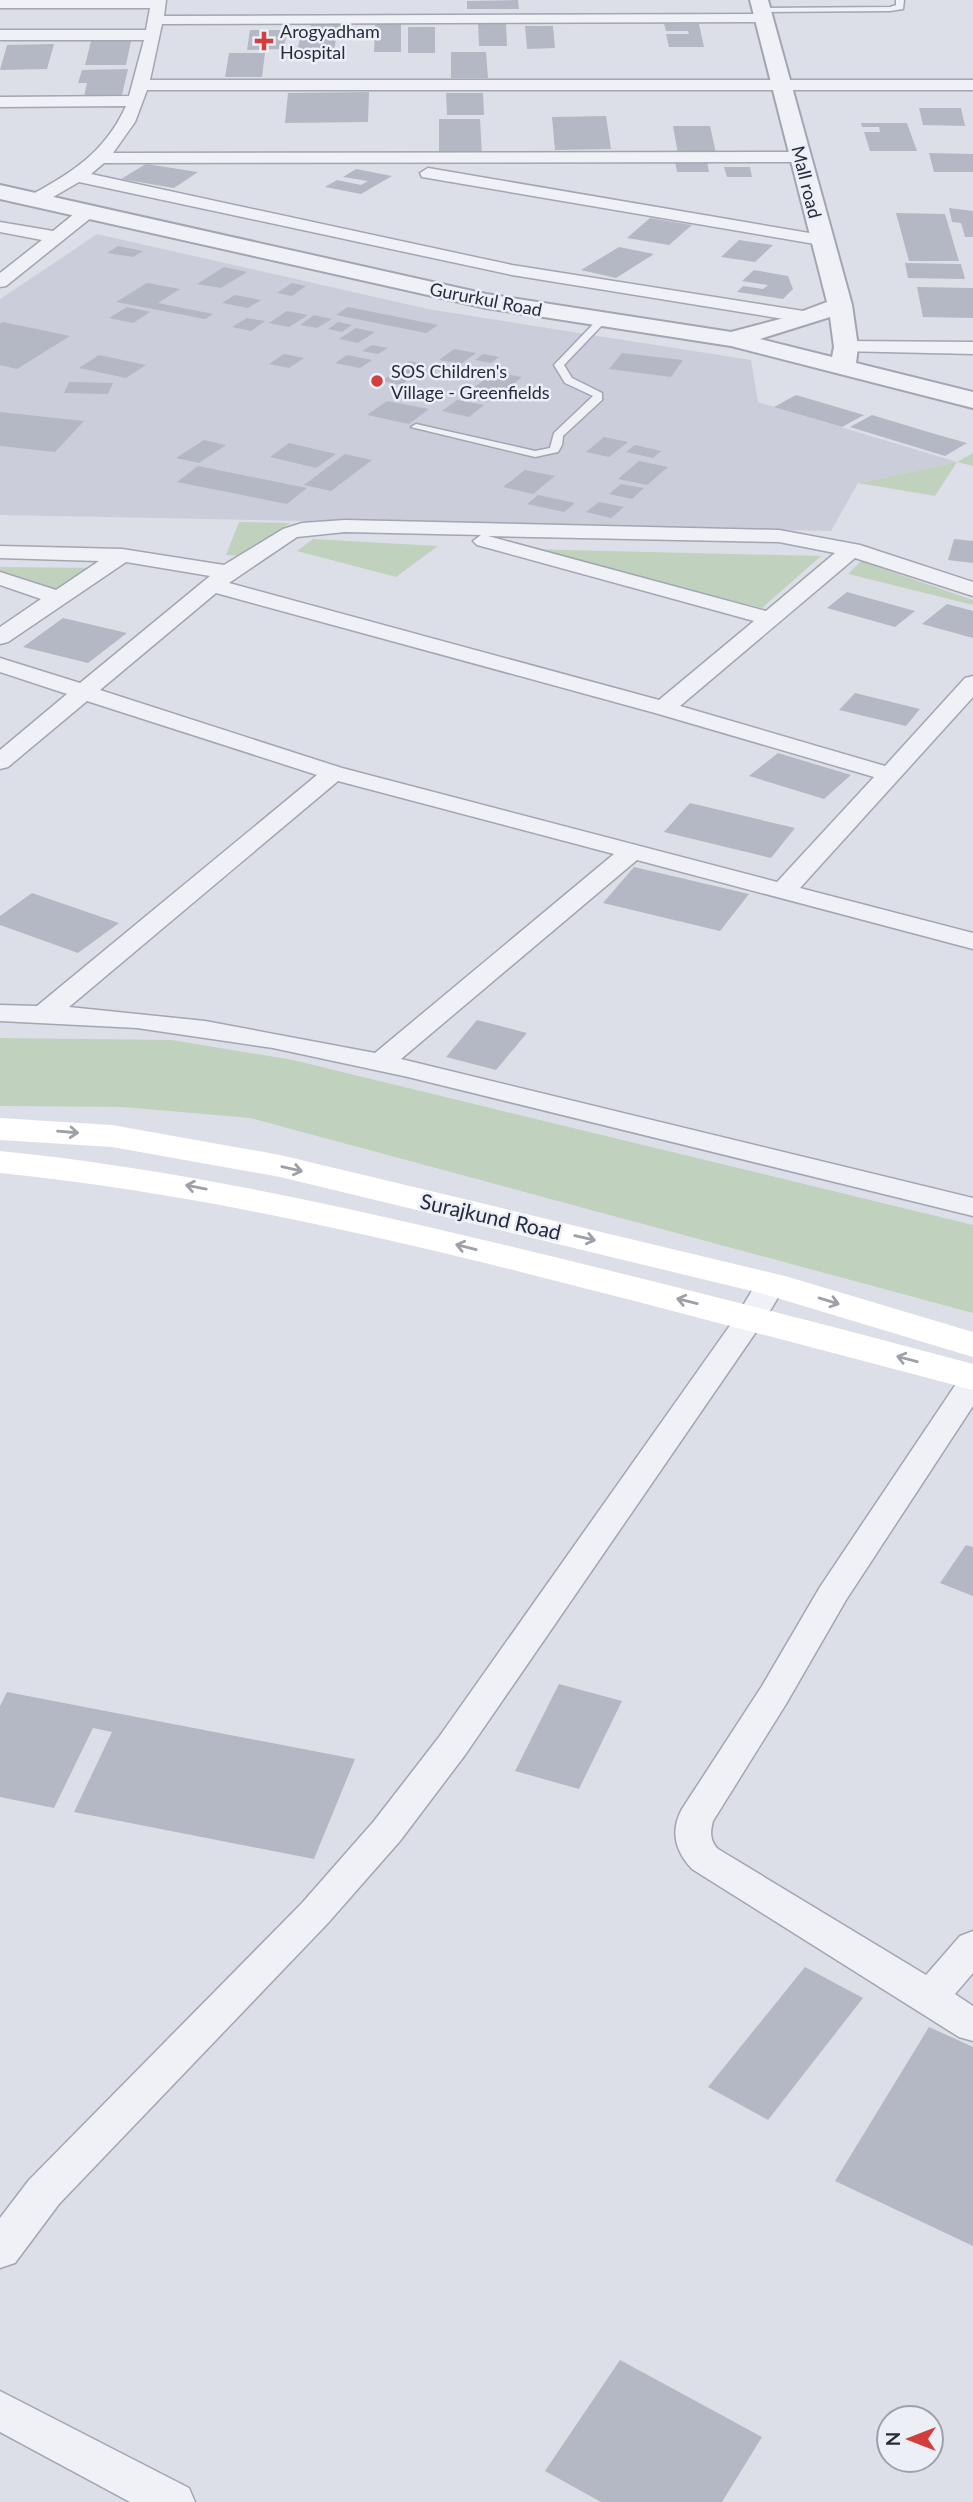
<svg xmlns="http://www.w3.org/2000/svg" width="973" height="2502" font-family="Lato,sans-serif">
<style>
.built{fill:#cbceda}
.green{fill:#c0d2be}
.building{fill:#b4b8c4}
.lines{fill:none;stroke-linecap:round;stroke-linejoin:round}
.service-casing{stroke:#a2a5b2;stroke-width:3}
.minor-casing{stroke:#a2a5b2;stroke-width:3}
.tertiary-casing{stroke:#a2a5b2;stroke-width:4}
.service{fill:#f0f1f6;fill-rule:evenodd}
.minor{fill:#f0f1f6;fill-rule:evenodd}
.tertiary{fill:#f0f1f6;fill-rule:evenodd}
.secondary{fill:#fff;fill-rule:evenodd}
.oneway{stroke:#9da0a9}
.poi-dot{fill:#d33d3b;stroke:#eceff5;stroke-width:2.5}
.labels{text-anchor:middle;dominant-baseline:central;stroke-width:5;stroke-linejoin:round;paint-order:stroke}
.far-poi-label{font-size:18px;fill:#262b3f;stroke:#eceff5;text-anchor:start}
.far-street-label{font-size:18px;fill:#262b3f;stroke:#eceff5}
.street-label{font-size:21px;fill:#262b3f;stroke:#eceff5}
</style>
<rect width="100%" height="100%" fill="#dddfe8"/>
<polygon class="built" points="97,234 428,309 751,360 758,402 957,462 858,483 831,531 0,515 0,299"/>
<g class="green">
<polygon points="973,453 973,466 957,462 935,496 858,483 957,462"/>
<polygon points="239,522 290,523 242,556 226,555"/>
<polygon points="313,539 438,546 396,577 297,551"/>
<polygon points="525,549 821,556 762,608"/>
<polygon points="861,561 973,600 973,605 848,574"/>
<polygon points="0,567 96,568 62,593 0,573"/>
<polygon points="0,1038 172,1040 293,1060 973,1225 973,1313 250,1118 123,1107 0,1106"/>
</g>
<g class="building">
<polygon points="518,0 519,9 467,9 467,1"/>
<polygon points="311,22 347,22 346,34 310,34"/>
<polygon points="478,22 506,22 507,46 479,46"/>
<polygon points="375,24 401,24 401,52 374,52"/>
<polygon points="664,24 699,24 704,47 669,47 666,34 689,34 688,31 666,31"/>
<polygon points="525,26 553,26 555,48 527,49"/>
<rect x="408" y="27" width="27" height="26"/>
<polygon points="250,30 287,30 284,49 247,50"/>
<polygon points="300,39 336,39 334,51 297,51"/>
<polygon points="91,41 131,41 126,65 85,65"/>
<polygon points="54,44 47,69 0,70 7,45"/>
<polygon points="451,52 486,52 488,78 451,78"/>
<polygon points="229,53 265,53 262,77 225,77"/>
<polygon points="128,69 122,95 84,96 87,83 78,83 82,70"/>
<polygon points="369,92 368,122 285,123 288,93"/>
<polygon points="446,93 483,93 484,115 447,115"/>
<polygon points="919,108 961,108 965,126 923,125"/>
<polygon points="606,116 611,149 555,150 552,117"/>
<polygon points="439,119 480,119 482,154 439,154"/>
<polygon points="861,123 907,123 917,151 870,151 864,132 880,132 879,127 862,127"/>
<polygon points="673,126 710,126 716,153 678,154"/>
<polygon points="929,153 973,154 973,172 934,172"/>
<polygon points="675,161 707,161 709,172 677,172"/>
<polygon points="146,164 198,172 174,188 121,179"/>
<polygon points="724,167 750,167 752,177 727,177"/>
<polygon points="356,169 392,176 361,194 325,187 337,180 361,185 368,181 343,177"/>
<polygon points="949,208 973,211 973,237 965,237 961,223 952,222"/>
<polygon points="896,213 945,214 959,261 909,261"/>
<polygon points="650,218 692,225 669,245 627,238"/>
<polygon points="739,240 773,245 755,262 721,257"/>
<polygon points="118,246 143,251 133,257 107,253"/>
<polygon points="619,247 654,254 616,278 581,270"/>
<polygon points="905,263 961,264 965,279 908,278"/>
<polygon points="224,267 247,272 221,288 197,284"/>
<polygon points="754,270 788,276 793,289 783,299 737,292 743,286 763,289 768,285 742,281"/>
<polygon points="147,283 180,289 158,303 213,314 205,319 116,302"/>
<polygon points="292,283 306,286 292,296 277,293"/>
<polygon points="917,287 973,288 973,318 923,317"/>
<polygon points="235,295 261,300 248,308 222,303"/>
<polygon points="127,307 150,312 133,323 109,318"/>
<polygon points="348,307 438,325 426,333 336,315"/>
<polygon points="287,311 308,315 289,327 269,323"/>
<polygon points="314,315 332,319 317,328 300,325"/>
<polygon points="247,318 265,321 251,331 232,327"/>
<polygon points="3,322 70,336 17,369 0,365 0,324"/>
<polygon points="338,322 352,325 342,332 328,329"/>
<polygon points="356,328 375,332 358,343 339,339"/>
<polygon points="372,345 388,348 378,354 362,351"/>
<polygon points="454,349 476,353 461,364 439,360"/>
<polygon points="622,353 683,360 671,377 609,369"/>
<polygon points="284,354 304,358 289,368 269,364"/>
<polygon points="483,354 499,357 491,363 475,360"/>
<polygon points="99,355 146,365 126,378 79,368"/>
<polygon points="347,355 372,360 360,368 335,363"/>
<polygon points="409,361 428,365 401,385 382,381"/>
<polygon points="495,372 522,377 502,393 474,387"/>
<polygon points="69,382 113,383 108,394 64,393"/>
<polygon points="477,390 497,394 487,402 467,398"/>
<polygon points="796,395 864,415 842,427 774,407"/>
<polygon points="457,400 484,405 469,417 442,411"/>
<polygon points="387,401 429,409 409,424 367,415"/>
<polygon points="0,412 84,421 55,452 0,446"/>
<polygon points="872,415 935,434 967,443 945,456 850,427"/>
<polygon points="604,437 628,442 609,457 586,452"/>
<polygon points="204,440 226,445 199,463 176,458"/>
<polygon points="289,443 336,454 316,468 270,457"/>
<polygon points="635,445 661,451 653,458 626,452"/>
<polygon points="345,454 372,460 331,491 304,485"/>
<polygon points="639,461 668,467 647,485 618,479"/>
<polygon points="198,466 307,488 287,504 177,482"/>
<polygon points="525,470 555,476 533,494 503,487"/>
<polygon points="621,484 644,488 632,499 609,494"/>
<polygon points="538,495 575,503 564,512 527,504"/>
<polygon points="599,502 624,507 611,518 586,512"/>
<polygon points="954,539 973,541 973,563 948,560"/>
<polygon points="847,592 915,611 895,627 827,608"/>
<polygon points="947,604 973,611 973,638 922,624"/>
<polygon points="63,618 127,633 88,663 23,647"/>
<polygon points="855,693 920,709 906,726 839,710"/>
<polygon points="778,753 851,775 824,799 749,776"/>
<polygon points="690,803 795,828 771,858 664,832"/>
<polygon points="634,867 749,894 720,931 603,903"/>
<polygon points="32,893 119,923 78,953 0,925 0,916"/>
<polygon points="477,1020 527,1033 496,1070 446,1057"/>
<polygon points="966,1545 973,1547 973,1596 940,1583"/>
<polygon points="559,1684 622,1701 579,1789 515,1771"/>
<polygon points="7,1692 355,1759 314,1859 74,1812 112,1732 93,1728 54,1808 0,1797 0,1706"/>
<polygon points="805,1967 863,1998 768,2120 708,2087"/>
<polygon points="929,2027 973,2047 973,2246 835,2181"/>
<polygon points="620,2360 762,2437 722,2502 601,2502 545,2471"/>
</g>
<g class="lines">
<g class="service-casing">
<g id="service">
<polygon points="896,0 904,0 903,9 890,11 762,12 758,10 762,8 890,7 896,5"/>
<polygon points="600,317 608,319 564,365 572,378 602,393 602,400 563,436 562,445 558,452 535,457 411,427 416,424 535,451 550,448 554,433 593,396 565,383 554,365"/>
</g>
</g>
<g class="minor-casing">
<g id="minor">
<path d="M0,0H166L164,16L764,14L771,18L764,22L162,24L150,80H973V90H147L135,122L113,153L801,152L809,157L801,162L104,163L91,174L512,265L816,313L818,317L809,323L512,275L79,182L41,204H29L26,200L29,196C72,173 105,152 126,106L0,107V97L129,96L144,40H0V30H146L150,8H0Z"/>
<polygon points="428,168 821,235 830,240 821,245 422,177 420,173"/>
<polygon points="86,208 92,209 95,213 92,217 6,286 0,287 0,273 42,240 0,232 0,222 53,231 80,209"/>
<polygon points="846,341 973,342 973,354 839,351 837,347"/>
<path d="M345,520L779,530L860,545L973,582V596L855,558L680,706L885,766L965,678L973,676V697L800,888L973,933V949L637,860L401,1059L973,1198V1216L408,1077L273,1048L137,1028L0,1021V1005L37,1006L317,775L87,701L8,767L0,769V750L67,694L0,672V658L80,683L210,576L126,562L8,642L0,644V627L41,599L0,585V572L56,590L99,561L0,558V546L122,549L224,565L283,529L302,523ZM345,532L481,535L473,541L477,545L754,621L659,700L229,583L297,537ZM488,536L779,542L835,553L766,611ZM216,593L655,713L874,777L777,882L342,768L100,690ZM338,781L614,854L375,1053L205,1021L69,1007Z"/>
<polygon points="771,1275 782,1277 786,1284 767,1316 465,1755 400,1841 328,1923 59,2204 15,2263 0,2268 0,2218 29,2180 302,1903 374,1821 439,1737 738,1314 760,1277"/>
<path d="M973,1372V1406L846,1600L786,1704L713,1821C710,1832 710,1841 718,1849L926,1975L960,1936L973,1931V1973L955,1994L973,2006V2041L959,2037L692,1869C675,1851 670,1831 682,1809L762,1686L820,1587L962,1375Z"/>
<polygon points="0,2391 189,2488 195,2502 130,2502 0,2432"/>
</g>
</g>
<g class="tertiary-casing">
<path id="tertiary" d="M750,0H768L852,305L858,347L856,363L973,392V408L731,346L486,308L0,199V185L486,294L731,332L784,318L827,302ZM830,317L834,347L832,357L760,339Z"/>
</g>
<use href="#service" class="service"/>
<use href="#minor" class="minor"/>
<use href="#tertiary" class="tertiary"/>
<g class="secondary">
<polygon points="0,1118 112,1125 280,1155 785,1276 973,1332 973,1357 760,1293 280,1177 112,1147 0,1140"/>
<path d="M0,1151C171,1168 338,1205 505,1245C662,1283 818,1322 973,1364V1390C813,1348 653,1305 493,1265C330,1225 167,1190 0,1173Z"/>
</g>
</g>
<defs><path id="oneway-shaft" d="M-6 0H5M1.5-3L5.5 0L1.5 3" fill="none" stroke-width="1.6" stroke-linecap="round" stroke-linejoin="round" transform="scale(1.75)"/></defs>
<g class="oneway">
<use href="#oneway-shaft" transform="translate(68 1132) rotate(5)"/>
<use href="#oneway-shaft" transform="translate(292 1169) rotate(13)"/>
<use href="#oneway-shaft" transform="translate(196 1187) rotate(-169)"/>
<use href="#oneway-shaft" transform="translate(585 1238) rotate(13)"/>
<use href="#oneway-shaft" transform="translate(466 1247) rotate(-166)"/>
<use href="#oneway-shaft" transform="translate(687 1301) rotate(-166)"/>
<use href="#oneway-shaft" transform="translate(829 1301) rotate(17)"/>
<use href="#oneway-shaft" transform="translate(907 1359) rotate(-165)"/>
</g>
<g class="poi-dot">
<path d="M260.5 30.5h7v7h7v7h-7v7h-7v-7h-7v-7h7z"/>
<circle cx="377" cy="381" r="7"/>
</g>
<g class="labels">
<g class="far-poi-label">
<text x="280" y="31">Arogyadham<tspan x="280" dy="21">Hospital</tspan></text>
<text x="391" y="371">SOS Children's<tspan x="391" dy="21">Village - Greenfields</tspan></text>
</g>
<g class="far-street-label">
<text transform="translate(807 182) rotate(76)">Mall road</text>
<text transform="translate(486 299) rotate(11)">Gururkul Road</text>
</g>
<g class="street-label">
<text transform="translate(491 1216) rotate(13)">Surajkund Road</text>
</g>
</g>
<g transform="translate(910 2439) rotate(270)"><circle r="33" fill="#eceff5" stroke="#9da1ac" stroke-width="2"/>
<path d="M0-5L12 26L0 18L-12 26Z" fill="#d33d3b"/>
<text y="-10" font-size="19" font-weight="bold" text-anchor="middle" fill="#262b3f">N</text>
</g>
</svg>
